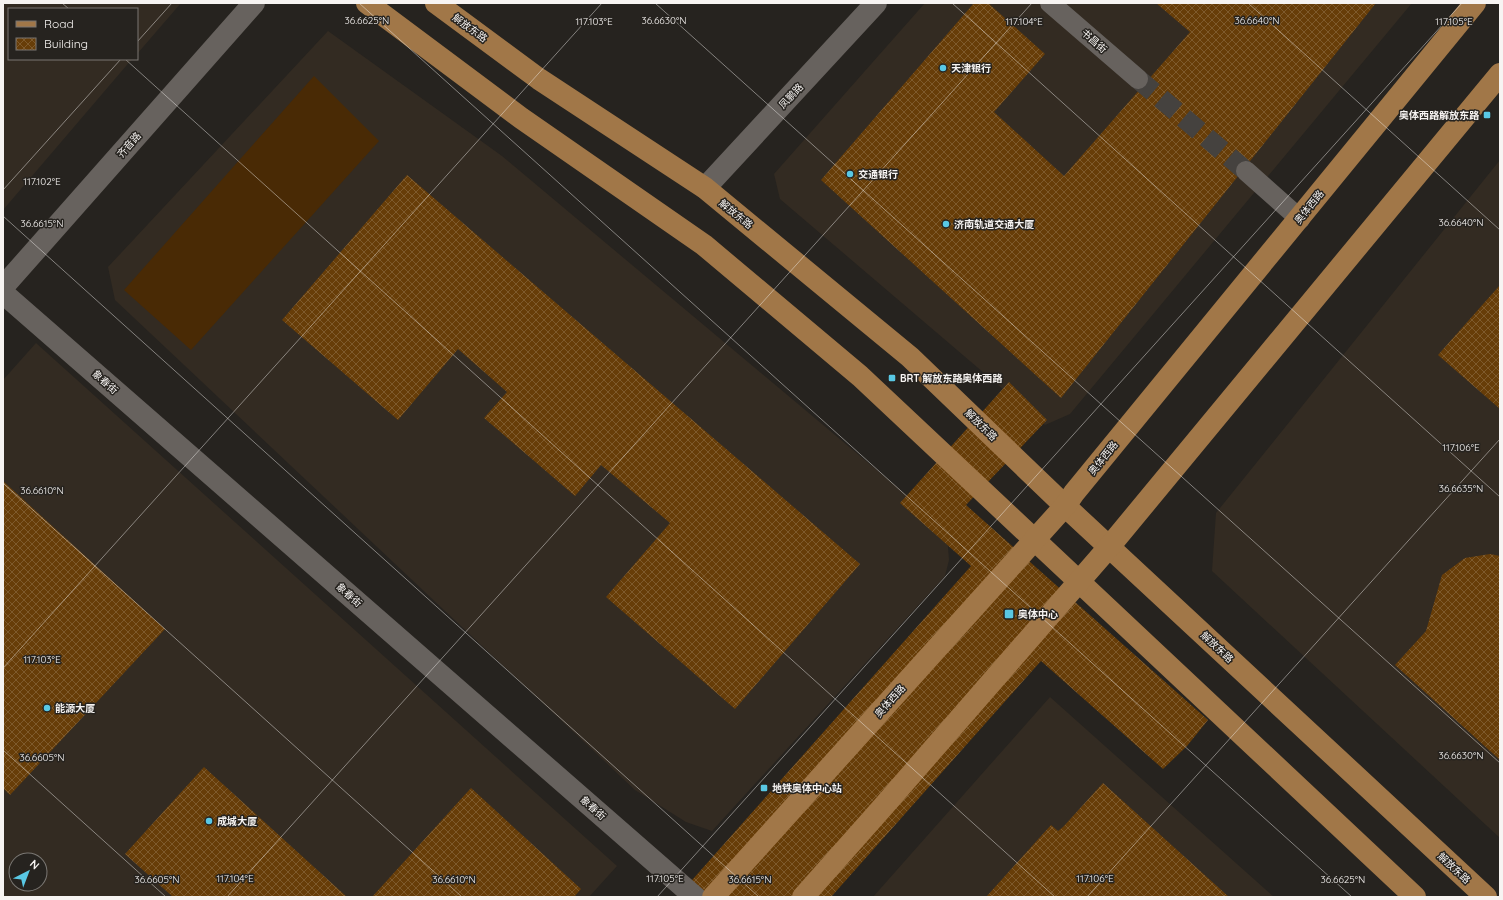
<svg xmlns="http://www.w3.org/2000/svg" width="1503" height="900" font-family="Quicksand,'Noto Sans SC',sans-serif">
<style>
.built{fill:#332b22;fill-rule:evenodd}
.grass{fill:#492a05}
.building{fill:url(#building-cross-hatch)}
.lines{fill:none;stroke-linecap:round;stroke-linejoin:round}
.minor-tunnel{stroke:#45423f;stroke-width:20;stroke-dasharray:20 10;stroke-linecap:butt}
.minor{stroke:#67625e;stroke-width:20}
.tertiary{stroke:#67625e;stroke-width:22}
.primary{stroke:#a17748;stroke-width:22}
.ticks{fill:none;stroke:#f7f4f2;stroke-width:1;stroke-opacity:0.45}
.poi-dot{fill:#59c8e4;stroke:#26231f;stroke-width:1.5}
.labels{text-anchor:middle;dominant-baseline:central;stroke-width:3;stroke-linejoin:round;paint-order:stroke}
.street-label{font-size:10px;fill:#f7f4f2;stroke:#26231f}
.poi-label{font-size:10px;font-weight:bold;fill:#f7f4f2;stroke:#26231f;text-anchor:start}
.ticks-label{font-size:10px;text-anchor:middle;fill:#f7f4f2;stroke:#26231f;stroke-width:3;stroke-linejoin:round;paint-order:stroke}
</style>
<defs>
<pattern id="building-cross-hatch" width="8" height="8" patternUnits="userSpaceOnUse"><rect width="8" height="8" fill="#673d08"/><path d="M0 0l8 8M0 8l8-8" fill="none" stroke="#7e5a2c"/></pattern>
</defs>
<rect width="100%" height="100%" fill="#26231f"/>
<g class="built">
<polygon points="3,3 181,3 137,54 137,9 9,9 9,59 132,59 3,210"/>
<polygon points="925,3 1412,3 1070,414 1045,425 780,199 774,174"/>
<polygon points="328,31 502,156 934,518 947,534 949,560 945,576 712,831 686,822 635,790 115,300 108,267"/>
<polygon points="1500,160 1500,838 1212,571 1216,513"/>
<path d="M36,343L617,866L589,897H3V380ZM16,860H40V884H16Z"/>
<polygon points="1050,697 1274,897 873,897"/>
</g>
<polygon class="grass" points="314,76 379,141 191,350 124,290"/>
<g class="building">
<polygon points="974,3 988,3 1045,54 994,112 1064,176 1190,32 1156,3 1376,3 1061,398 821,180"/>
<polygon points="407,175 860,564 735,709 606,597 670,523 601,465 575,496 484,418 507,392 458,349 398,420 282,320"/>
<polygon points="1500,285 1500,409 1438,355"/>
<polygon points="1009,382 1047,420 966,505 1208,720 1187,746 1163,769 1041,661 831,897 677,897 971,566 900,503"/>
<polygon points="3,481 165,629 10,795 3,788"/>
<polygon points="1490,554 1500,556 1500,760 1395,665 1426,631 1442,575 1465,558"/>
<polygon points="204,767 347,897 173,897 125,854"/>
<polygon points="1103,783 1229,897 986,897 1051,825 1058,831 1063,827"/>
<polygon points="471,788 581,889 574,897 372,897"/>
</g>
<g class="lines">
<polyline class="minor-tunnel" points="1138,79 1246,171"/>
<g class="minor">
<polyline points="1050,3 1138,79"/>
<polyline points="1246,171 1300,219"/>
</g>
<g class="tertiary">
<polyline points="705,188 876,3"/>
<polyline points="3,287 254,3"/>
<polyline points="3,293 695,897"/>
</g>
<g class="primary">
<polyline points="367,3 521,118 704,245 860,376 1415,897"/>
<polyline points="436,3 539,79 705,188 910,357 1065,506 1486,897"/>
<polyline points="713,897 1065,506 1074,493 1475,3"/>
<polyline points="803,897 882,808 1109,547 1500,74"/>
</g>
</g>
<path class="ticks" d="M62,3L69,9M359,3L1352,897M655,3L1500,763M952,3L1500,497M1248,3L1500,230M137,42L172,3M125,59L1055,897M3,190L121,59M3,216L759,897M3,483L462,897M3,668L602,3M3,750L166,897M227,897L1032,3M657,897L1462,3M1087,897L1500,439"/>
<g class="poi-dot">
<circle cx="943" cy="68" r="4"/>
<rect x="1483" y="111" width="8" height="8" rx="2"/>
<circle cx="850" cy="174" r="4"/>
<circle cx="946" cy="224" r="4"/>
<rect x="888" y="374" width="8" height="8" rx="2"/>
<rect x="1004" y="609" width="10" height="10" rx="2"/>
<circle cx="47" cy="708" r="4"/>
<rect x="760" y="784" width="8" height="8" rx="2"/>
<circle cx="209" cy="821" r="4"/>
</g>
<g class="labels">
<g class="street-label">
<text transform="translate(470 28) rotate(36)">解放东路</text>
<text transform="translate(1094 41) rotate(41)">书昌街</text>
<text transform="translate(791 96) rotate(-47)">凤鹏路</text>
<text transform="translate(129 145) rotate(-49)">齐音路</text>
<text transform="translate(1309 207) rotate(-51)">奥体西路</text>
<text transform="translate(736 214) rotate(39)">解放东路</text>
<text transform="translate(105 382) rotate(41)">象春街</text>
<text transform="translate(981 425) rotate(44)">解放东路</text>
<text transform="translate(1103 458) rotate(-51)">奥体西路</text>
<text transform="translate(349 595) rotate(41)">象春街</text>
<text transform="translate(1217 647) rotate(43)">解放东路</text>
<text transform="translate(890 701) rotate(-48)">奥体西路</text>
<text transform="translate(593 808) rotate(41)">象春街</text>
<text transform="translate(1454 868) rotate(43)">解放东路</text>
</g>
<g class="poi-label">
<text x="951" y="68">天津银行</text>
<text x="1479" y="115" text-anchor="end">奥体西路解放东路</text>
<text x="858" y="174">交通银行</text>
<text x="954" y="224">济南轨道交通大厦</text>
<text x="900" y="378">BRT 解放东路奥体西路</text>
<text x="1018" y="614">奥体中心</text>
<text x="55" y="708">能源大厦</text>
<text x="772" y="788">地铁奥体中心站</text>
<text x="217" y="821">成城大厦</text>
</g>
</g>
<g class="ticks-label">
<text x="367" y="24">36.6625°N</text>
<text x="664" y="24">36.6630°N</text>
<text x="1257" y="24">36.6640°N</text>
<text x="594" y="25">117.103°E</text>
<text x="1024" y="25">117.104°E</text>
<text x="1454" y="25">117.105°E</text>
<text x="42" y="185">117.102°E</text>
<text x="1461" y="226">36.6640°N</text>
<text x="42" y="227">36.6615°N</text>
<text x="1461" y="451">117.106°E</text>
<text x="1461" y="492">36.6635°N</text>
<text x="42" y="494">36.6610°N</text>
<text x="42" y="663">117.103°E</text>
<text x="1461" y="759">36.6630°N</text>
<text x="42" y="761">36.6605°N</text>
<text x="235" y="882">117.104°E</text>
<text x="665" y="882">117.105°E</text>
<text x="1095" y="882">117.106°E</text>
<text x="157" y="883">36.6605°N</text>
<text x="454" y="883">36.6610°N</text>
<text x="750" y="883">36.6615°N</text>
<text x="1343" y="883">36.6625°N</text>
</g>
<rect width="1503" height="900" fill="none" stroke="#f7f4f2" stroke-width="8"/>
<rect x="8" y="8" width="130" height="52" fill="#26231f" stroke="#7a7773"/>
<rect x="16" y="21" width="20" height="6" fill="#a17748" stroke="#7a7773"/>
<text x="44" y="28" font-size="12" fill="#f7f4f2">Road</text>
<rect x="16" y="38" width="20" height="12" fill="url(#building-cross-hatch)" stroke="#7a7773"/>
<text x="44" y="48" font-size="12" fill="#f7f4f2">Building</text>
<g transform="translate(28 872) rotate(42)"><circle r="19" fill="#26231f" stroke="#7a7773"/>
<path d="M0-3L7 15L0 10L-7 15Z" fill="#59c8e4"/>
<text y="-6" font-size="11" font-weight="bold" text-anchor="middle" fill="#f7f4f2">N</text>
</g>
</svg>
